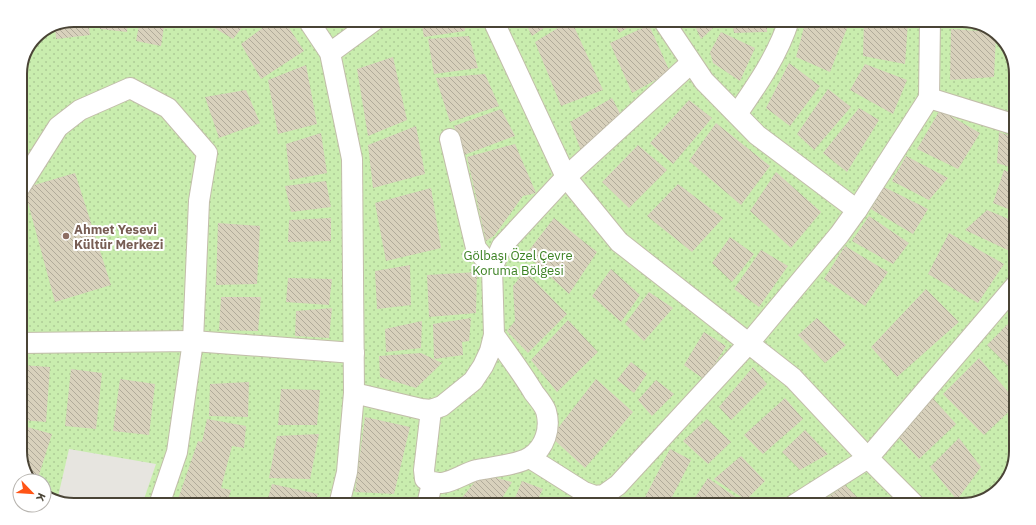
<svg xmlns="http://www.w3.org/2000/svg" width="1036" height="525" font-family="'IBM Plex Sans',sans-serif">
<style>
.park{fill:url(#park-dots)}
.parking{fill:#e7e5e0}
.building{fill:url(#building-back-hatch)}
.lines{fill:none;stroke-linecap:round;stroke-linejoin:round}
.minor-casing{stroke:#c2bdaa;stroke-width:22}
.minor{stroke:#fff;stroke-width:20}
.education-dot{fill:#8d6e63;stroke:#fff;stroke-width:1.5}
.labels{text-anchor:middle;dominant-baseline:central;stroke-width:4;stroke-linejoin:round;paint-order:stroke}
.education-label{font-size:13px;font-weight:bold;fill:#785e54;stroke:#fff;text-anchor:start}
.park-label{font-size:13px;fill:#3c8223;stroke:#fff}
.rim{fill:none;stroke:#4a4436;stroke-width:2}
</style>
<defs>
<pattern id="park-dots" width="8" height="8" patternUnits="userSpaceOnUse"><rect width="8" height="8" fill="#c9edae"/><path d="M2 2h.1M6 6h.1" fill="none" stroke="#aecc96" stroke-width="1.8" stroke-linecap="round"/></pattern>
<pattern id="building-back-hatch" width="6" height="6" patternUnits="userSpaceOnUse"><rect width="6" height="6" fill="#d8d1bc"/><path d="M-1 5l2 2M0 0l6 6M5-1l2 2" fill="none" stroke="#b1ab9a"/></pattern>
</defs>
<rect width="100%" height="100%" fill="#f6f3e8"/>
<polygon class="park" points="74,20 962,20 986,25 1007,44 1016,71 1016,451 1011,475 992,496 962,505 74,505 50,500 44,494 44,481 29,481 20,455 20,71 36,36"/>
<polygon class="parking" points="69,449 156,464 142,505 74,505 57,501"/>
<g class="building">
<polygon points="74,20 88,20 90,35 56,39 55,28"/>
<polygon points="100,20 128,20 127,32 100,29"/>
<polygon points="140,20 165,20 161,46 136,41"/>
<polygon points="201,20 248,20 233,39"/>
<polygon points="273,20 284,20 304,51 261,79 241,44"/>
<polygon points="421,20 464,20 465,31 424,37"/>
<polygon points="524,20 556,20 532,36"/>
<polygon points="571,20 603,90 561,106 535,42"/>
<polygon points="613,20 640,20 619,33"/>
<polygon points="692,20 715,20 713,28 701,39"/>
<polygon points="732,20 767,20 767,32 734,33"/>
<polygon points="806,20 838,20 849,23 830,72 796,57"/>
<polygon points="864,20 908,22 905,64 863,56"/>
<polygon points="649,25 670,72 632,93 610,43"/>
<polygon points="951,29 993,32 996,34 994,77 950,80"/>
<polygon points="721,32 755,48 740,81 713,63 710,52"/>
<polygon points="469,36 478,68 434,74 428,39"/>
<polygon points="1010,54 1016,71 1016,105 1008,105"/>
<polygon points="393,57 407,120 368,136 357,69"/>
<polygon points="789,63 820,86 790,126 766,108"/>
<polygon points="865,64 907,80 893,114 850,90"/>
<polygon points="306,65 317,124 278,134 268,80"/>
<polygon points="485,74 499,106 450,122 436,78"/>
<polygon points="828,89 851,107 814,150 797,134"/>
<polygon points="246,90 260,123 219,138 205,97"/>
<polygon points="612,98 623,119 582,153 570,122"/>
<polygon points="689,100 712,118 673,164 650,143"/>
<polygon points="859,108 879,120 847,172 823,153"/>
<polygon points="501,109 515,136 464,155 454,126"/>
<polygon points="940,110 980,133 958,169 917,149"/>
<polygon points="716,123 770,166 741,205 689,161"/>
<polygon points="416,126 425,174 373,188 368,145"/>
<polygon points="999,132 1016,138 1016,169 997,163"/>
<polygon points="321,133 327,173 290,180 286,144"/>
<polygon points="515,144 536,193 523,196 494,236 486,241 467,157"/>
<polygon points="638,145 667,170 629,208 602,182"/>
<polygon points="906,156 948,178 929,200 892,181"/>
<polygon points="1004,170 1016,175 1016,212 993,203"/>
<polygon points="776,172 821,212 791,248 750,211"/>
<polygon points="75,173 111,285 55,302 24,188"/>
<polygon points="326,181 331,207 291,212 285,186"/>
<polygon points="678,184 723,218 692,252 647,216"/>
<polygon points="884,187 928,209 913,234 871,209"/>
<polygon points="431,188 441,248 386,261 375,203"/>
<polygon points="987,210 1016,222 1016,254 965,230"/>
<polygon points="869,216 909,243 893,264 852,241"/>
<polygon points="331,218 331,241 288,242 289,220"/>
<polygon points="554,218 597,252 569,294 526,254"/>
<polygon points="218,223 260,226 257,284 216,285"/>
<polygon points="949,233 1004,264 978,303 928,274"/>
<polygon points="730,237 754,254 732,282 712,263"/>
<polygon points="845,246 888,272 865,306 824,279"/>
<polygon points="761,250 788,266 759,307 734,289"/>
<polygon points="410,265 411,305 377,309 375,271"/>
<polygon points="611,269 640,295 621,322 592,296"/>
<polygon points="525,271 567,314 528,353 507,331 515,321 513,286"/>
<polygon points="477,272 476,313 429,317 427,275"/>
<polygon points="288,278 332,279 329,305 286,302"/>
<polygon points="926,289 959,322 897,377 871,347"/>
<polygon points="649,292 673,308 644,341 625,324"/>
<polygon points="221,297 261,297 258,331 219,330"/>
<polygon points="332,308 329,338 295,336 296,311"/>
<polygon points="1016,316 1016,374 987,345"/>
<polygon points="471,318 469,341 462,342 463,355 434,359 433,324"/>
<polygon points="817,318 846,345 825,363 798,335"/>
<polygon points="568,320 598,352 557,392 531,360"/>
<polygon points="422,321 421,348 386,352 385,329"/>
<polygon points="704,332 726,346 705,380 684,365"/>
<polygon points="421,353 442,363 416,388 380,377 379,356"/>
<polygon points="979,358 1016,401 1016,405 984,435 943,394"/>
<polygon points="631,362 647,374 634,393 617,380"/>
<polygon points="20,365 50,367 46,422 20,420"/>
<polygon points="753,367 767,384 731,420 719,407"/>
<polygon points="71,369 102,373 96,429 65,426"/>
<polygon points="120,379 155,384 149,435 113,431"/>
<polygon points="596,379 633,412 585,468 551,437"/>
<polygon points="656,380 674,394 652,416 638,400"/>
<polygon points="249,382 248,417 209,416 210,384"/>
<polygon points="281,389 320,390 317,425 278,425"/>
<polygon points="931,396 956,424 919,459 895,434"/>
<polygon points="785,398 803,419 763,454 744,435"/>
<polygon points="365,417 410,427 394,494 355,492"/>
<polygon points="207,419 246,426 244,448 232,446 221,488 231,490 226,505 176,505 198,441 202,442"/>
<polygon points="707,419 731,442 708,464 683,441"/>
<polygon points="20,425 52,434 37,481 29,481 20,455"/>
<polygon points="805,430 828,454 800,470 782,452"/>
<polygon points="319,434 310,479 269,478 277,436"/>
<polygon points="959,438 981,467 957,500 930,467"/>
<polygon points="670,449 691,460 668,505 641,505"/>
<polygon points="741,456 765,481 746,500 714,479"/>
<polygon points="481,474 512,482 498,505 469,505 461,499"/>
<polygon points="708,478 737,498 725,505 701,505 694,499"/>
<polygon points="522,481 543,489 535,505 512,505"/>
<polygon points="272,484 318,494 314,505 266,505"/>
<polygon points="845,485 865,505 817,505"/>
<polygon points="998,487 999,488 992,496 987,497"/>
<polygon points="557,499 565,505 553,505"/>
</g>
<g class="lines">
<g class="minor-casing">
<g id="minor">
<polyline points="308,20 330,53 352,159 354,393 347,472 339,505"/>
<polyline points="493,20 566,177 619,242 793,378 868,458 915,505"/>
<polyline points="663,20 704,81 757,135 857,210"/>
<polyline points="930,20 929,98 1016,125"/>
<polyline points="330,53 375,20"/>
<path d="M737,114C757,85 778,55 789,20"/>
<polyline points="450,139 476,248 492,268"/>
<polyline points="20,187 58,127 80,110 130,88 168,108 207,153 199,201 193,341 177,452 159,505"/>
<polyline points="20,343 193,341 354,353"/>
<polyline points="354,393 421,409 431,410 442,406 473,381 483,366 490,351 494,335 492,268 502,246 566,177 691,63"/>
<path d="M431,410L424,470L425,479C445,490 458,475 477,470C492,467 518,465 530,457C545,448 551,428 546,411C544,405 538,398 534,393C522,373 508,354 494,335"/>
<polyline points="530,458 584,492 595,496 604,495 618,485 749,343 839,235 857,210 929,98"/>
<polyline points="427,505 432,483"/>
<polyline points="794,505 868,458 1016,285"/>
</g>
</g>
<use href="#minor" class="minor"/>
</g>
<circle class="education-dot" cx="66" cy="236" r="4"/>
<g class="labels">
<g class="education-label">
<text x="74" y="229">Ahmet Yesevi<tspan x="74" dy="15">Kültür Merkezi</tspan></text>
</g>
<g class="park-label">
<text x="518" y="255">Gölbaşı Özel Çevre<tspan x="518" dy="15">Koruma Bölgesi</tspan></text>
</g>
</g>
<path d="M0 0H1036V525H0ZM74 27H962A47 47 0 0 1 1009 74V451A47 47 0 0 1 962 498H74A47 47 0 0 1 27 451V74A47 47 0 0 1 74 27Z" fill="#fff" fill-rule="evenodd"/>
<path class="rim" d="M74 27H962A47 47 0 0 1 1009 74V451A47 47 0 0 1 962 498H74A47 47 0 0 1 27 451V74A47 47 0 0 1 74 27Z"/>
<g transform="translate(32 493) rotate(115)"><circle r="19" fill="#ffffff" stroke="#b7b4af"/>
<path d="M0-3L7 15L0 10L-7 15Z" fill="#ff5416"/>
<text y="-6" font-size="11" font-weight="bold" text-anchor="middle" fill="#4a4436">K</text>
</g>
</svg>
